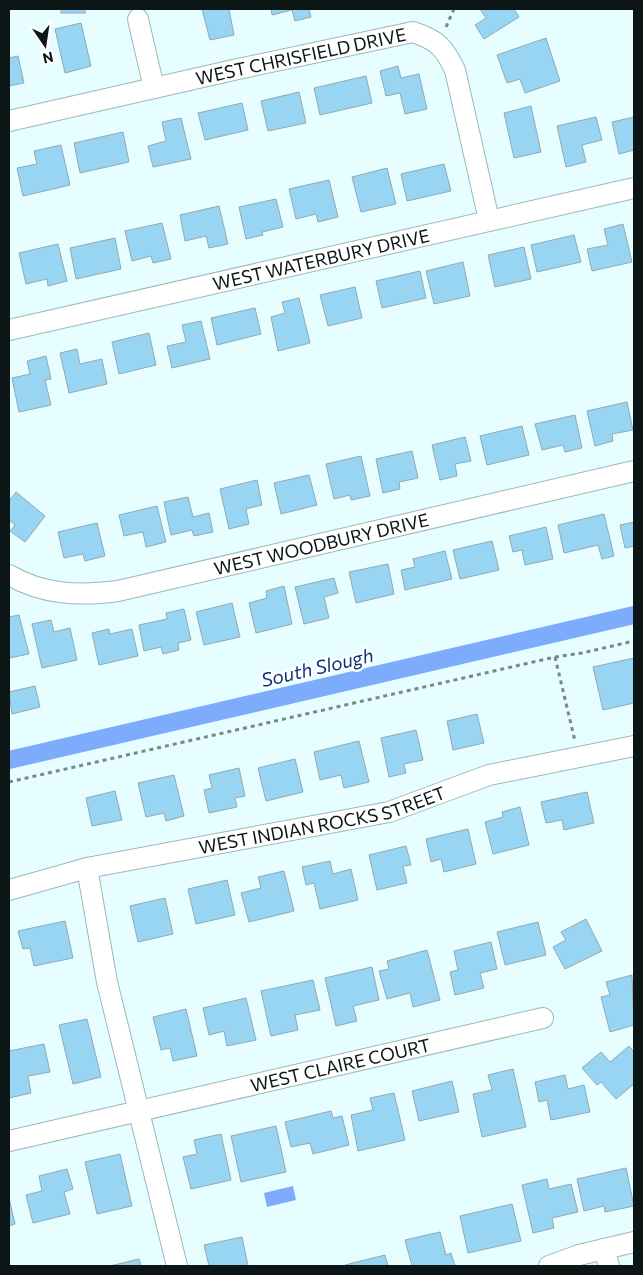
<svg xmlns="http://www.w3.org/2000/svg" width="643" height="1275" font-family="Commissioner,sans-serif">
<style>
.water{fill:#7eacfc}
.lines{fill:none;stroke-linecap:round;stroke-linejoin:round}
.canal{stroke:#7eacfc;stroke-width:18}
.building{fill:#97d5f3;stroke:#91a9b4}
.street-casing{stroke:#9cb8b9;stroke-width:22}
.path{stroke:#78898a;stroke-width:3;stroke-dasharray:4 4;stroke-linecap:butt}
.street{stroke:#fff;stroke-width:20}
.labels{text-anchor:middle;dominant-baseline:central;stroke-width:5;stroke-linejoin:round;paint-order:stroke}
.street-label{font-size:18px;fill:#0c1617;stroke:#fff}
.water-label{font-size:19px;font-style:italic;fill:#0d3478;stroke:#fff}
</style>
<rect width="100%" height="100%" fill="#e6feff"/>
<polygon class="water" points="293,1186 296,1200 267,1207 264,1193"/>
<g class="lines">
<polyline class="canal" points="9,760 634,615"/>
</g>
<g class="building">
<rect x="61" y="9" width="24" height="4"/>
<polygon points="202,9 229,9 234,35 210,40"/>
<polygon points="271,9 309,9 311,17 295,21 292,10 272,15"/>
<polygon points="480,9 514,9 519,17 484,39 475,25 486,18"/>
<polygon points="81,23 91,66 65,73 55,29"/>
<polygon points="546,38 560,81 525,93 520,79 507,83 497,55"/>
<polygon points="18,56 24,83 9,86 9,58"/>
<polygon points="398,66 401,78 419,74 427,109 405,114 400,93 386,96 380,71"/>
<polygon points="366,76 372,103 320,115 314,88"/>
<polygon points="299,92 306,123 268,131 261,101"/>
<polygon points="242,103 248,130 205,140 198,113"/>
<polygon points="531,106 541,152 514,158 504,113"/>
<polygon points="596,117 602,140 582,145 586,162 566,167 557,126"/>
<polygon points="634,117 634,150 619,154 612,122"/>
<polygon points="181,118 191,159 153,167 148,146 166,141 162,122"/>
<polygon points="123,132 129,162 80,173 74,143"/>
<polygon points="61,145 70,185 23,196 17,168 37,164 34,151"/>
<polygon points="444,164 451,191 407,201 401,174"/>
<polygon points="387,168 396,204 361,212 352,177"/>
<polygon points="329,180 338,217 318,222 316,214 296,219 289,189"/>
<polygon points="276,199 283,227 262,232 263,235 246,239 239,207"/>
<polygon points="219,206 228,244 209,248 206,236 185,241 180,215"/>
<polygon points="162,223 171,259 153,263 151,256 132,261 125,231"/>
<polygon points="623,224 632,262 592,271 587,249 608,245 604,229"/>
<polygon points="574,235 581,262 537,272 531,245"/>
<polygon points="115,238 121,269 76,279 70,248"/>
<polygon points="58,244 67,281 48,286 47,279 26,284 19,253"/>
<polygon points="524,247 531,279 495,287 488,255"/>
<polygon points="463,262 470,296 434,304 426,271"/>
<polygon points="420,271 426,298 382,308 376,281"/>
<polygon points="355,287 362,318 328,326 320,295"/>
<polygon points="299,298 310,343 278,351 271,317 285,313 282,302"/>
<polygon points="255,308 261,334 217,345 211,318"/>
<polygon points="201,321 210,359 172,368 167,346 186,342 182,325"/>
<polygon points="149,333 156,365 119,374 112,342"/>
<polygon points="77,349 80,364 102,359 107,384 69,393 60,353"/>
<polygon points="46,356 51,379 45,380 51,405 19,412 12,378 30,374 27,361"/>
<polygon points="627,402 633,430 612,434 613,441 595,446 587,411"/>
<polygon points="575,415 582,448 565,452 563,445 542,450 535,424"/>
<polygon points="522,426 529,455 487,465 480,436"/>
<polygon points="465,437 471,461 455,464 457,476 440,480 432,445"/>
<polygon points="412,451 418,478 399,482 400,489 383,493 376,459"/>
<polygon points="361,456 370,496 351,500 350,495 334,499 326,464"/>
<polygon points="309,475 317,505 281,514 274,483"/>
<polygon points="257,480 262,505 246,509 249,524 229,529 220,489"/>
<polygon points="16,492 45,516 25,542 10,531 15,525 9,520 9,501"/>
<polygon points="188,497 193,517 209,513 213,532 194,536 192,530 171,535 164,502"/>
<polygon points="157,506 166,542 146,547 143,532 124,536 119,515"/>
<polygon points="604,514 614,556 602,559 598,545 564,553 558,525"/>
<polygon points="634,522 634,546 625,548 620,525"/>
<polygon points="97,523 105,556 85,561 83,554 64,558 58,532"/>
<polygon points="546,527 553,559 525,565 522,550 513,552 509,536"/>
<polygon points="492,541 499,570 460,579 453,550"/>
<polygon points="445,551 452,579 405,590 401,570 415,567 413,559"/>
<polygon points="388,564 394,594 356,603 349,572"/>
<polygon points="334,578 338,593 324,597 329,618 304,624 295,587"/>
<polygon points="284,586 292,624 256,633 249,603 267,598 266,591"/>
<polygon points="232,603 240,637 204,645 196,612"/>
<polygon points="184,609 191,640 178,643 179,650 163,654 161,647 144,651 139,625 167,619 166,613"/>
<polygon points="19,615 29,654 9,658 9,617"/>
<polygon points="51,620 54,632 70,628 77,660 42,668 32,624"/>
<polygon points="109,629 110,634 132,629 138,656 99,665 92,633"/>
<polygon points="634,658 634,703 603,710 593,667"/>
<polygon points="35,686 40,707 12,714 9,692"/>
<polygon points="477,714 484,743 453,750 447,721"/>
<polygon points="416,730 423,760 404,764 406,773 389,777 381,738"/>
<polygon points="359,741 369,782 344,788 341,775 320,780 314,752"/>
<polygon points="295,759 303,792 266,801 258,768"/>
<polygon points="239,768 245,796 235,798 237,807 209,813 204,790 212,788 209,775"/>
<polygon points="174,775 184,816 166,821 164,813 146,817 138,783"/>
<polygon points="115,791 122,820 92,826 86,798"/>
<polygon points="587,792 594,823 564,830 562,820 546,823 541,802"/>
<polygon points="520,807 529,845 493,854 485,822 503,817 502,812"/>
<polygon points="468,829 476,864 444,872 441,859 431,862 426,839"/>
<polygon points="406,846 411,865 403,866 407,883 377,890 369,855"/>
<polygon points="330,861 333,874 351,869 358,900 320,909 314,883 306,885 302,867"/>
<polygon points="284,871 294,911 249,922 241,893 261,888 258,877"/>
<polygon points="227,880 235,915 196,924 188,889"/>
<polygon points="165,898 173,934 138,942 130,906"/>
<polygon points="586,919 602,951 565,969 553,947 566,940 561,932"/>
<polygon points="65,921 73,958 34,966 30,948 23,949 18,931"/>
<polygon points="538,922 546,955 505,965 497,932"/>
<polygon points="491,942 497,969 480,973 484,988 455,995 450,972 458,970 454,951"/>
<polygon points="427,950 440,1000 413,1007 410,993 387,999 379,971 389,969 387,961"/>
<polygon points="372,967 379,1000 353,1006 357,1021 336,1026 325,978"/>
<polygon points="632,975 634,1025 610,1032 601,997 610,995 606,982"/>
<polygon points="313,980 320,1010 295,1015 298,1030 271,1036 261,991"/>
<polygon points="246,998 256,1040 227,1046 224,1031 209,1035 203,1008"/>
<polygon points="186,1009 197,1056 173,1061 170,1048 161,1050 153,1017"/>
<polygon points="87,1019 101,1077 73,1084 59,1025"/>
<polygon points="44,1044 50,1072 28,1076 31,1093 9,1098 9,1051"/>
<polygon points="629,1046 634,1052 634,1084 616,1099 601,1082 597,1085 582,1068 601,1052 610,1062"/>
<polygon points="513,1069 526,1127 482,1137 473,1094 492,1090 488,1075"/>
<polygon points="565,1075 568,1089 584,1085 590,1112 551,1120 547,1100 539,1102 535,1082"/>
<polygon points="452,1081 459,1112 419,1121 412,1091"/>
<polygon points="394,1093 405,1140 358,1151 351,1115 373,1110 370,1098"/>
<polygon points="331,1111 333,1118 342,1116 349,1145 313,1154 310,1143 291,1147 285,1122"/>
<polygon points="276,1126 286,1172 241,1182 231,1136"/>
<polygon points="221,1134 231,1180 191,1189 183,1157 197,1154 194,1140"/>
<polygon points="120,1154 132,1206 97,1214 85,1162"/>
<polygon points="626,1168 634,1206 605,1212 604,1206 584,1211 577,1179"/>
<polygon points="67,1169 73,1189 64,1192 70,1214 33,1223 26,1195 42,1191 39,1176"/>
<polygon points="547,1179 549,1189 571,1184 578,1212 552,1218 554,1228 533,1233 522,1185"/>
<polygon points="9,1198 15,1224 9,1226"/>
<polygon points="512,1204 521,1241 468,1253 460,1216"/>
<polygon points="440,1232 446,1255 451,1253 455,1266 412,1266 405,1240"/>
<polygon points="242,1237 248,1266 209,1266 204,1245"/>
<polygon points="385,1255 388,1266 345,1266 345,1265"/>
<polygon points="139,1259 141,1266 110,1266"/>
</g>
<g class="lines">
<g class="street-casing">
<g id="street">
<polyline points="138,19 154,88"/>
<path id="s1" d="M9,121L238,69L413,32C437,40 444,47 455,70L489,220"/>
<path id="s2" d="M9,330L634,188"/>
<path id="s3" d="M9,575C43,595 80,596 118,591L634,471"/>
<polyline points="87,868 107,982 177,1266"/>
<path id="s4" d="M9,890L87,868L389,812L489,775L634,746"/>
<path id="s5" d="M9,1141L543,1018"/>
<polyline points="604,1249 609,1266"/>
<polyline points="549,1266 579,1255 634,1242"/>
</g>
</g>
<g class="path">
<polyline points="446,27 454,9"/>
<polyline points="555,657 575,741"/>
<polyline points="9,782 555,657 582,653 634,641"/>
</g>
<use href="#street" class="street"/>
</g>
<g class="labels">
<g class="street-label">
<text stroke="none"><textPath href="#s1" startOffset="299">WEST CHRISFIELD DRIVE</textPath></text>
<text stroke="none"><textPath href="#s2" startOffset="320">WEST WATERBURY DRIVE</textPath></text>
<text stroke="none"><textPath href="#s3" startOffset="321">WEST WOODBURY DRIVE</textPath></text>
<text stroke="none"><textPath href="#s4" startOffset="321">WEST INDIAN ROCKS STREET</textPath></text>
<text stroke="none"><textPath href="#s5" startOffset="340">WEST CLAIRE COURT</textPath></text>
</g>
<g class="water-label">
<text transform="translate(317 667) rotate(-13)">South Slough</text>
</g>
</g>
<rect width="643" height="1275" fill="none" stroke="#0c1617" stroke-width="20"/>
<g transform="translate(45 45) rotate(167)" stroke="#ffffff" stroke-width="4" paint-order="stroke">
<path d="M0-4L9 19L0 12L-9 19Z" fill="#0c1617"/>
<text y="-8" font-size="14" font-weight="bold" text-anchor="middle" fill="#0c1617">N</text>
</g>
</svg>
